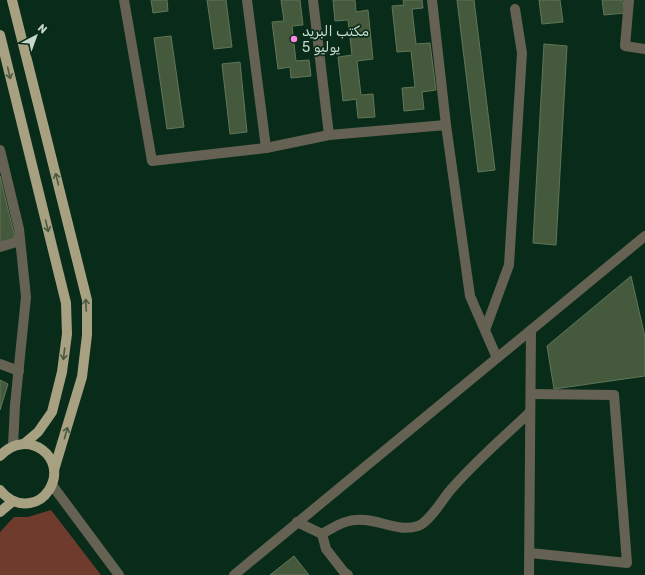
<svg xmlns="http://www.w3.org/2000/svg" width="645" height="575" font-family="Rubik,Cairo,sans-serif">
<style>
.green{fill:#6f3b2c}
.building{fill:#45593d;stroke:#607658}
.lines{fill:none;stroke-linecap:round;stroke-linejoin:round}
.minor{stroke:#656253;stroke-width:10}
.major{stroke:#a7a081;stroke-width:10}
.oneway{stroke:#485a43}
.poi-dot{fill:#fe86e1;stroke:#092c1a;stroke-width:1.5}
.labels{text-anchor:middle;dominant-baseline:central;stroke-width:3.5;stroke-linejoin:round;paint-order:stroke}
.poi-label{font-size:14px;fill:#c5d8cb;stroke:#092c1a;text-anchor:start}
</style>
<rect width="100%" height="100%" fill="#092c1a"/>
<polygon class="green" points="51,510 101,575 0,575 0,532 14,517 28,517"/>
<g class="building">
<polygon points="151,0 167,0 168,11 153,13"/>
<polygon points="207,0 226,0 232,47 214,49"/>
<polygon points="281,0 300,0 303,25 292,26 296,61 309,60 311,76 291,78 290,67 278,69 272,22 284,21"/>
<polygon points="333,0 355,0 356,12 368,10 373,59 357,61 361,95 373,94 375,117 358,118 356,99 343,101 338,57 352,55 348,20 335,21"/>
<polygon points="403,0 422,0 423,8 412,9 416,44 430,43 436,90 422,92 424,109 404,111 402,88 415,87 411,51 397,52 392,6 404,5"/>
<polygon points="457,0 474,0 495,170 478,172"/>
<polygon points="539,0 560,0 563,22 542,24"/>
<polygon points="602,0 623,0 625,13 604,15"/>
<polygon points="171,36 184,127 167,129 154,38"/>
<polygon points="544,44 567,46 556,245 533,243"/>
<polygon points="240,62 247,132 230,134 222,64"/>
<polygon points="0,176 15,238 0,243"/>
<polygon points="631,276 645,337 645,376 554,389 547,346"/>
<polygon points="0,380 8,384 0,410"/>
<polygon points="294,556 309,575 270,575"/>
</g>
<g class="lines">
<g class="minor">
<polyline points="124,0 152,161 266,148 329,135 446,125"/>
<polyline points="247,0 266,148"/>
<polyline points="313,0 329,135"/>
<polyline points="432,0 446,125 470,296 497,358"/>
<polyline points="629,0 625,46 645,49"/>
<polyline points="0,150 19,229 26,297 15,405 13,446"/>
<polyline points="0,247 20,241"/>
<polyline points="485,330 509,265 522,53 515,9"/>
<polyline points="0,364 19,371"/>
<polyline points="52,485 119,575"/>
<path d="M297,522L322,534C332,528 343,521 355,520C377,517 396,533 418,526C428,523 442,501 448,493C473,463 503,438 530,412"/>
<polyline points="322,534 326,549 344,572 348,575"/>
<polyline points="530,553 627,563 614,395 531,394"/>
<polyline points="234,575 645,236"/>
<polyline points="529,575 531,330"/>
</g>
<g class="major">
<polyline points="12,0 87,300 87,335 82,377 54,470"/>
<polyline points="0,35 66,303 67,334 62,372 52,412 38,432 25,443"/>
<path d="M0,456C27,426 69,458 49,490C45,496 38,502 30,503C17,505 8,500 0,490"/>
<polyline points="0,512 13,501"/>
</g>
</g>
<defs><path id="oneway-shaft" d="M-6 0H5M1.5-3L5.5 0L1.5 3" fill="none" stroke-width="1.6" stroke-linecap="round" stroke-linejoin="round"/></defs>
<g class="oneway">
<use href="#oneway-shaft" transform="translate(9 73) rotate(76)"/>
<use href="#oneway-shaft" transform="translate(57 179) rotate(-104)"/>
<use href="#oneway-shaft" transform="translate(47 226) rotate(76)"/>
<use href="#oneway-shaft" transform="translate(86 305) rotate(-93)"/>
<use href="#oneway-shaft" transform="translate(64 354) rotate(97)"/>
<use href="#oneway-shaft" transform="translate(66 433) rotate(-74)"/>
</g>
<circle class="poi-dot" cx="294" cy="39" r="4"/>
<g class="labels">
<g class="poi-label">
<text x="302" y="31">مكتب البريد<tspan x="302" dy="16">5 يوليو</tspan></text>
</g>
</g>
<g transform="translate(36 36) rotate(41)" stroke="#092c1a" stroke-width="3" paint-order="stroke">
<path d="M0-3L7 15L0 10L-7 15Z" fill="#c5d8cb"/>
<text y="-6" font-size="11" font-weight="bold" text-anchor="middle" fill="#c5d8cb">N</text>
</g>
</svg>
